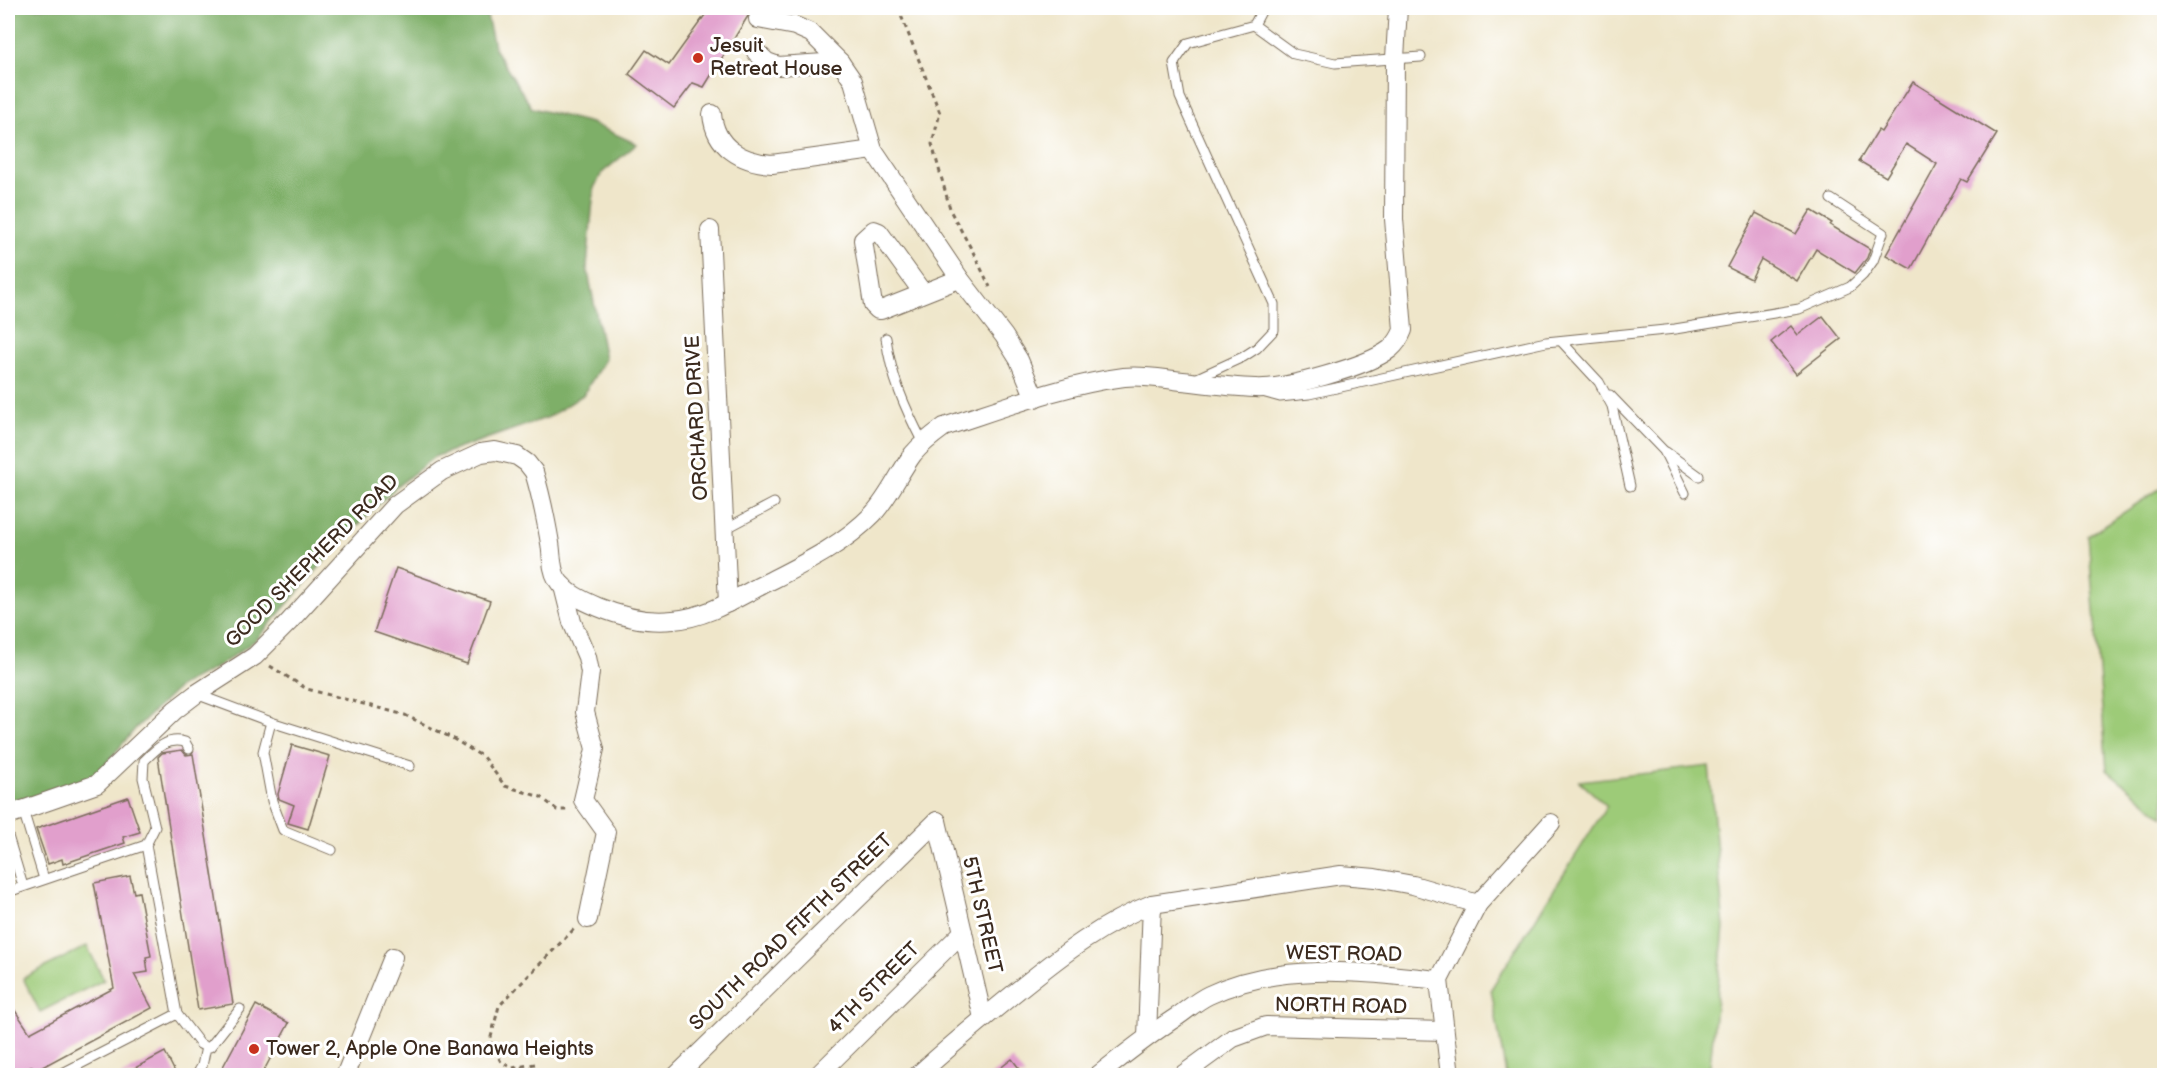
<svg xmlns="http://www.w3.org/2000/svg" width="2172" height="1083" font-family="'Balsamiq Sans',sans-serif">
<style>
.green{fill:#9dcb78;stroke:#6c7a4b;stroke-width:1.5}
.forest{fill:#7eaf68;stroke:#5c6c43;stroke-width:1.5}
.building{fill:#e19fcc}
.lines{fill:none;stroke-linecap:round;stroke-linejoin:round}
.lane-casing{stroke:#7a6c5a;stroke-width:11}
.street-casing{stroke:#7a6c5a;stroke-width:20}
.path{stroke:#7a6c5a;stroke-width:3;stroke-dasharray:4.5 4.5;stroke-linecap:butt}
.lane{stroke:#fff;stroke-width:9}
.street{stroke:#fff;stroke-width:18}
.poi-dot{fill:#c8321e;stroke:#fff;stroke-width:2}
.labels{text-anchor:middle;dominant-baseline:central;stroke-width:6;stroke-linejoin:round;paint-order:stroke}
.poi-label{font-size:20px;fill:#3b2a1e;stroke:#fff;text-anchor:start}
.street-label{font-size:20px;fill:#3b2a1e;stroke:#fff}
</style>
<rect width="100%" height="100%" fill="#fff"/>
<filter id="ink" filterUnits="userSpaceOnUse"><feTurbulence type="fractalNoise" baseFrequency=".0167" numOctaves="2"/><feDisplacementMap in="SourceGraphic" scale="12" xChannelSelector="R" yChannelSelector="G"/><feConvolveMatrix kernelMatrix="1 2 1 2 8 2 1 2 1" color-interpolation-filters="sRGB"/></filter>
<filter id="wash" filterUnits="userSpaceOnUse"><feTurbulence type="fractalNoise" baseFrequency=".008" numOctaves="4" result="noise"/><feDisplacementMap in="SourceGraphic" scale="24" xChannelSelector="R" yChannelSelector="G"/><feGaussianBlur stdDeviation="1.35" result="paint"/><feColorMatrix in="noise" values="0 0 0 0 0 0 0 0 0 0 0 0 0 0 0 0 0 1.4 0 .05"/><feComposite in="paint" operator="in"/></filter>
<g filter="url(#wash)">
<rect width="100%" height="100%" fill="#efe6ca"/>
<g class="green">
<polygon points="2164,486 2164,817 2107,770 2088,536"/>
<polygon points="1709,766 1724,928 1709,1075 1506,1075 1491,989 1607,806 1579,781"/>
<polygon points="87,946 104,980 40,1012 23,978"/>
</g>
<polygon class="forest" points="8,8 485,8 495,50 532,108 591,123 637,144 602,173 594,188 587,267 605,359 583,395 549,417 434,457 394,489 342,541 257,639 219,666 180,686 135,729 99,772 83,785 8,808"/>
<g id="blocks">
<g class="building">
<polygon points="710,8 753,8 704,87 693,83 674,108 629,74 646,50 669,65"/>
<polygon points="1913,82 1997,134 1967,182 1961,179 1911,269 1886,255 1937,164 1906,144 1886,177 1859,161 1878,130 1881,132"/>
<polygon points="1811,210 1832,223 1830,225 1870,249 1867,258 1855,273 1816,249 1797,281 1761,259 1751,279 1727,267 1756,213 1796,234"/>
<polygon points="1823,316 1841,339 1796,374 1771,342 1791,326 1798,335"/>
<polygon points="396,568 490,601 467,664 374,632"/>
<polygon points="292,745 330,756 308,829 288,823 294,805 279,799 278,794"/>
<polygon points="182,750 186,755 193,754 233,1004 198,1010 158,757 162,753"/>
<polygon points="128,797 140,832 123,837 125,843 104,850 63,864 62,859 48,864 36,829"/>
<polygon points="130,876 134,893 139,892 151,956 146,957 148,972 134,974 152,1008 35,1071 32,1066 16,1076 8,1076 8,1000 30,1033 114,988 94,883"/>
<polygon points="256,1005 289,1023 261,1076 218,1076"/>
<polygon points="165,1052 177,1076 120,1076"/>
<polygon points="1012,1059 1025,1076 990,1076"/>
</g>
</g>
</g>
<g filter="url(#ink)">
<use href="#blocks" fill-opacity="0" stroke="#7a6c5a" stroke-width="1.5"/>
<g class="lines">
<g class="lane-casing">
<g id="lane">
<polyline points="1254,25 1294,54 1335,63 1421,57"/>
<path d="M886,338C891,377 905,408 923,443"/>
<polyline points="1561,341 1599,382 1612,406 1630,486"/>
<polyline points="1195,379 1243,357 1257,348 1274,330 1274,304 1180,97 1174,63 1188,43 1254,25 1263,8"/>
<polyline points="1262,392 1280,397 1309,394 1546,342 1675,329 1799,309 1850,287 1863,275 1873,261 1883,233 1831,199"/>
<polyline points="1610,395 1664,451 1685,493"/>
<polyline points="1666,452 1699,476"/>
<polyline points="725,529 774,503"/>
<polyline points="196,694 271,722 410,766"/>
<polyline points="271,722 263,752 272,801 283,830 332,850"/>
<path d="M189,749L185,742C167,737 156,749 144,761L143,778L155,827L146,845L177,1014L200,1044L206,1047"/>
<polyline points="23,810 44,879"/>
<polyline points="8,836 23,886"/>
<polyline points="8,892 146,845"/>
<polyline points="57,1076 177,1014"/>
<polyline points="196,1076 202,1066 206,1047 210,1047 240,1009"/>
</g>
</g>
<g class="street-casing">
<g id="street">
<polyline points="758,19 795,26 811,33 840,62 853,81 873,150 960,279 1004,336 1019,360 1035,398"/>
<polyline points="756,52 767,62 778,66 840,62"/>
<path d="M712,114C715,147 741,162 772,164L873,150"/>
<polyline points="710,230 728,603"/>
<polyline points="923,293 879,232 874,230 863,240 873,305 878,310 881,310 954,281 960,279"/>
<polyline points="563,586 572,622 587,657 590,672 585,712 595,749 583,800 606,832 588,919"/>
<path d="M8,815L97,784L175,710L196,694L255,656L288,623L395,505L442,471L481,453L495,451L517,456L527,463L534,472C541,495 546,520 550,543C552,555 551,569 557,579C565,593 584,601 598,607C622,617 647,623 673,620C705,618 735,599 762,585C801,565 842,546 873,514C889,497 899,473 913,454C922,443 933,435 944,427C1003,408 1062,385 1124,377C1140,375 1158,378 1174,380C1201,383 1228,387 1255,388C1284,390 1368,366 1390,349C1396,344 1400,338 1403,330L1394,219L1395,58L1398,8"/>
<polyline points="937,821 983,1018"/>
<polyline points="1147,1037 1152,904"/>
<polyline points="345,1076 393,957"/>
<polyline points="676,1076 937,821"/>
<polyline points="817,1076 963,932"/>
<path d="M917,1076C951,1045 986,1016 1022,987C1063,954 1103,923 1152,904L1341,875L1375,878L1413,885L1478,904"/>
<path d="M1097,1076C1124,1055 1150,1034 1178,1016C1188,1009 1198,1000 1209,995C1281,961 1362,972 1439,980"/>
<polyline points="1181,1076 1233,1038 1266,1026 1443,1031"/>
<polyline points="1450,1076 1439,980 1478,904 1551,823"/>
</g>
</g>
<g class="path">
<polyline points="898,8 940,113 932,144 951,212 973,252 990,287"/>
<polyline points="270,666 307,689 405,715 452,738 483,757 505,786 541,797 557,810 570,810"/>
<polyline points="535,1064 512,1068 501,1062 490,1041 499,1006 575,928"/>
</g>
<use href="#lane" class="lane"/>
<use href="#street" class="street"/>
</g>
</g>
<g class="poi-dot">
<circle cx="698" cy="58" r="6"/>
<circle cx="254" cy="1049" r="6"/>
</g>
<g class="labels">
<g class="poi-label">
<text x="710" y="46">Jesuit<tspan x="710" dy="23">Retreat House</tspan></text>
<text x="266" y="1049">Tower 2, Apple One Banawa Heights</text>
</g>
<g class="street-label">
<text transform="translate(697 418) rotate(-93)">ORCHARD DRIVE</text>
<text transform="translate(312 561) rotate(-45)">GOOD SHEPHERD ROAD</text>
<text transform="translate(982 915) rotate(77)">5TH STREET</text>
<text transform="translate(791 932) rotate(-44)">SOUTH ROAD FIFTH STREET</text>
<text transform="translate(1344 954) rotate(1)">WEST ROAD</text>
<text transform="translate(874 988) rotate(-45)">4TH STREET</text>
<text transform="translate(1341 1006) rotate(1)">NORTH ROAD</text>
</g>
</g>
<rect width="2172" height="1083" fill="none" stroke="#fff" stroke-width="30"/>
</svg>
